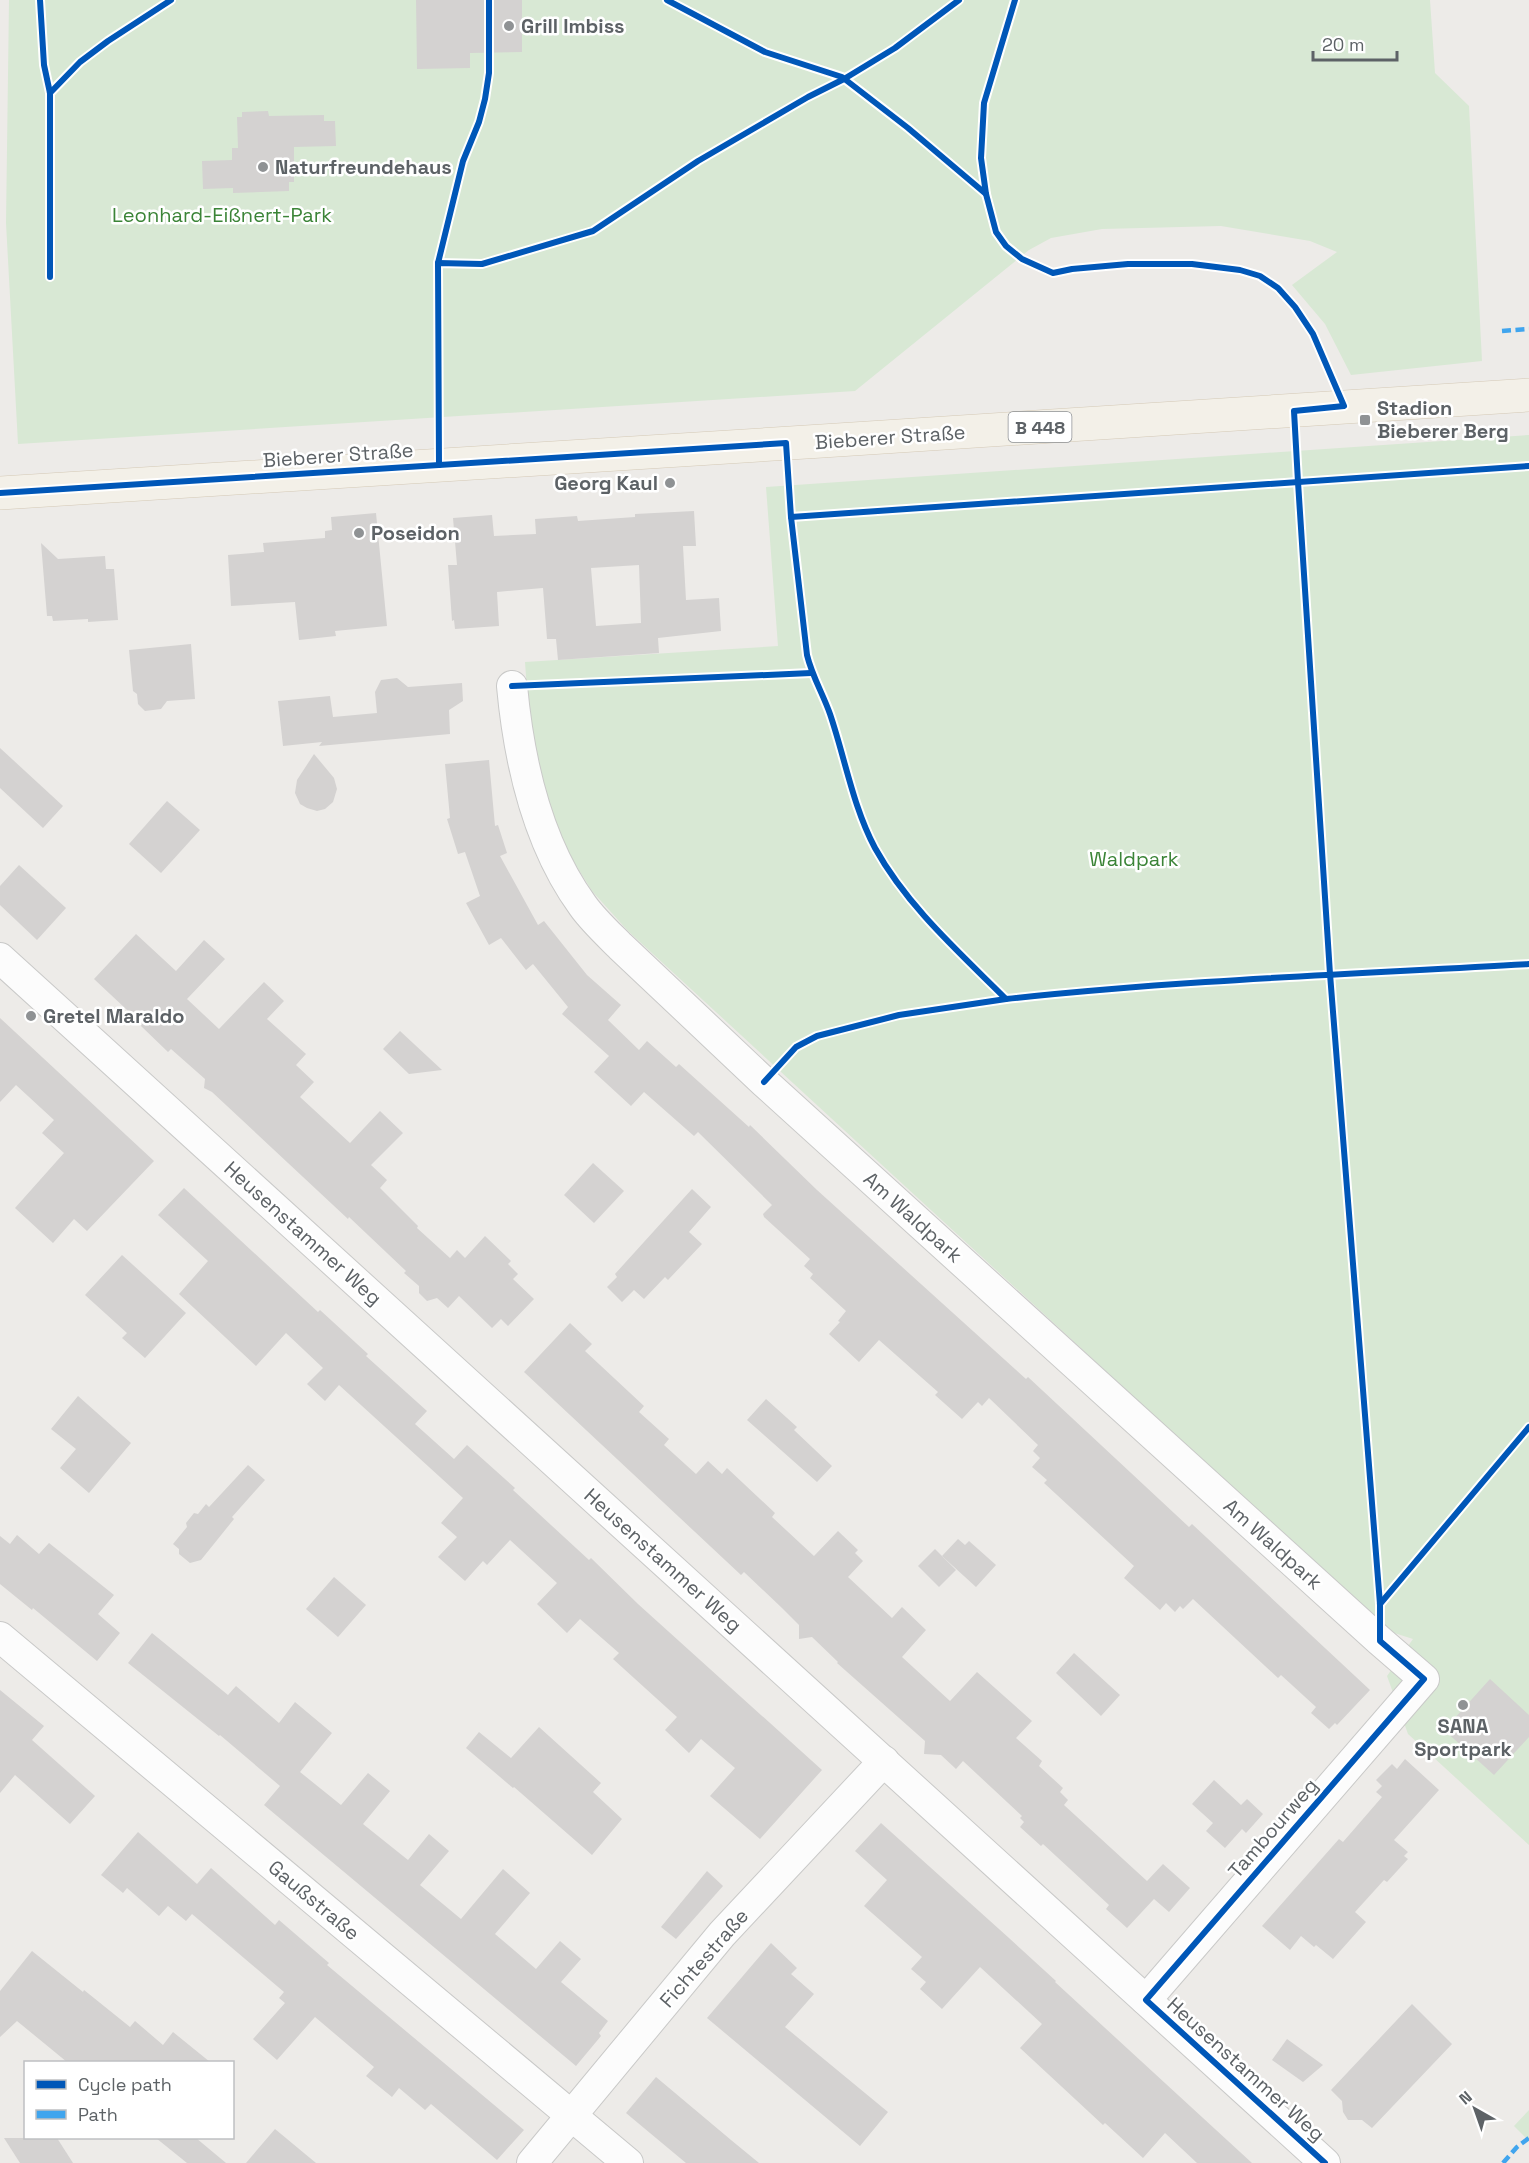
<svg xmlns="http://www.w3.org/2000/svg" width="1529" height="2163" font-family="'Space Grotesk',sans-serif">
<rect width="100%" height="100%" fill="#edebe8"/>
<g fill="#d8e8d4">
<path d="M9,0H1430L1435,73L1469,106L1482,361L1351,375L1325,324L1292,285L1337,252L1310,241L1221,226L1102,229L1051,238L1029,250L855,391L18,444L6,223Z"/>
<path d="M1529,435V1845L1408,1734L1387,1676L1413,1639L1388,1631L628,931L592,891L560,840L531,747L525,662L778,646L766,487Z"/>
<path d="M1529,2110V2141L1514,2126Z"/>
</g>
<g fill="#d4d2d1" fill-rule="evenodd">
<path d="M416,0H522V52L470,53V68L417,69Z"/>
<path d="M268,111L269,116L324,115V121H335L336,146L294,147V182H289V191L233,193V188L203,189L202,161L232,160V148H238L237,117H242V112Z"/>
<path d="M694,511L696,546H683L686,600L719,598L721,631L658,638L659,653L558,660L556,639H547L543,588L497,592L499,626L455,629L454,620L452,621L448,565H457L453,518L492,515L494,536L536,534L535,519L577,516L578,521L635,517V514ZM639,565L641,623L596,626L591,568Z"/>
<path d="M376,513L387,626L335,631L336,636L299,640L295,602L231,606L228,555L264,552L263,543L325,538V531L332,530L331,517Z"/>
<path d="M41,543L58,559L105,556L106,569H114L118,620L88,622V619L53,621L52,616H47Z"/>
<path d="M191,644L195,699L167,701L161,709L145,711L138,704L137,694L133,691L129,650Z"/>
<path d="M397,678L408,687L462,683L463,701L449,710L450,734L319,746L322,742L283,746L278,701L330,696L333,717L377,713L375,692L381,680Z"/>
<path d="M0,748L63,806L43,828L0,788Z"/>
<path d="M314,754L334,778L337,789L333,802L325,809L317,811L307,808L300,804L295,793L297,780Z"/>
<path d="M489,760L495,826L498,825L507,853L500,856L538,925L544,921L587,975L621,1005L608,1020L639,1050L647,1041L676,1067L679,1064L749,1127L750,1125L817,1190L1026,1379L1028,1377L1189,1527L1192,1524L1370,1690L1337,1725L1335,1723L1329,1729L1311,1713L1316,1707L1281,1675L1278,1678L1193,1599L1183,1609L1180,1606L1175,1612L1166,1603L1160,1610L1124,1578L1134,1566L1044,1483L1047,1480L1032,1467L1040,1458L1033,1451L1038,1445L989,1398L982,1406L978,1402L962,1419L935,1395L938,1392L879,1340L859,1362L829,1334L840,1322L838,1321L846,1311L810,1278L813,1274L804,1266L810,1259L764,1217L763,1214L772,1205L698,1132L694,1136L644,1092L631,1106L594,1072L609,1056L562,1014L568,1007L533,964L526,970L501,938L489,945L466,903L480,896L465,852L458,854L447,819L450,818L445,764Z"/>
<path d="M167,801L200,830L161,873L129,844Z"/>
<path d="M19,865L66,908L37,940L0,905V886Z"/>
<path d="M136,934L176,971L204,940L225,959L187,999L219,1029L264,982L284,1001L267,1019L306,1054L296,1065L314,1082L300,1097L350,1143L380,1111L403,1133L371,1165L387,1180L380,1188L418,1226L417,1228L450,1258L457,1250L465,1258L485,1236L511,1261L508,1264L518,1274L513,1279L534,1299L508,1326L501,1319L492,1328L459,1296L448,1308L437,1298L427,1301L419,1293V1286L404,1273L406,1271L349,1217L348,1219L212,1092L204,1088L205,1079L171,1049L168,1052L141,1026L142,1024L94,979Z"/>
<path d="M0,1018L154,1161L87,1231L74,1219L53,1243L15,1208L64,1153L42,1133L54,1120L16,1085L0,1102Z"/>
<path d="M400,1031L442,1070L409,1074L383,1049Z"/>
<path d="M593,1163L624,1191L594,1223L564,1195Z"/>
<path d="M184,1188L318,1312L320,1310L368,1354L366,1356L427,1411L415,1424L454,1459L467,1445L515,1488L513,1490L589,1560L591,1558L638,1604L822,1770L760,1839L710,1796L735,1768L701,1739L689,1753L665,1730L677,1717L613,1659L619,1653L580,1619L567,1633L537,1604L557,1583L510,1540L487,1565L483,1561L465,1581L438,1557L457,1537L441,1523L463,1498L339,1385L325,1401L307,1384L323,1368L286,1333L256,1366L179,1294L208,1261L158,1215Z"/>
<path d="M692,1189L711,1207L689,1232L702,1244L668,1280L665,1277L644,1299L634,1290L622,1302L607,1287L617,1277L615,1274Z"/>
<path d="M122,1255L186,1313L145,1358L122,1338L127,1333L85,1295Z"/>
<path d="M570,1323L592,1344L585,1351L644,1406L639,1412L669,1439L664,1445L696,1474L708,1461L722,1474L727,1468L775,1513L772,1517L814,1556L838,1531L858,1550L855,1553L863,1561L848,1577L892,1618L902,1607L926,1630L902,1657L950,1701L977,1672L1032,1721L1016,1738L1042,1761L1039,1766L1063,1788L1060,1792L1068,1800L1064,1805L1147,1881L1163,1864L1190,1888L1169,1912L1154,1899L1127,1928L1106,1909L1109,1905L1043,1844L1041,1846L1020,1827L1024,1822L1020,1818L1022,1816L963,1761L956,1769L941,1755L924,1754L925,1741L837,1663L838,1662L812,1637L799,1639V1625L782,1608L744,1572L741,1575L524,1372Z"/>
<path d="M78,1396L131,1443L89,1493L60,1468L76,1449L51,1429Z"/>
<path d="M766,1399L797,1427L794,1430L832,1466L817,1482L747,1420Z"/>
<path d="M248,1465L265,1480L232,1517L234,1519L201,1560L190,1563L179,1554V1549L173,1544L187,1527L186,1523L194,1513L198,1514L206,1504L209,1507Z"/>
<path d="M17,1535L39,1554L49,1543L114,1595L98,1614L120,1633L97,1661L33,1608L32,1610L0,1584V1536L10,1544Z"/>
<path d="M958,1539L965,1545L969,1541L996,1565L976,1587L942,1556Z"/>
<path d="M935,1549L956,1570L939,1587L918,1566Z"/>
<path d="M334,1577L366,1605L338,1637L306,1609Z"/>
<path d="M152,1633L228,1695L236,1686L279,1723L295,1702L332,1733L300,1772L341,1805L368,1773L390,1791L363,1824L408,1860L429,1834L449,1851L420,1885L461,1919L503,1869L530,1893L495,1934L536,1969L560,1941L581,1959L561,1982L608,2021L599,2033L601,2036L576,2066L264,1805L280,1786L220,1735L219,1736L128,1663Z"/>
<path d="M1074,1653L1120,1695L1101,1716L1056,1673Z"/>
<path d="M1490,1679L1529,1715V1737L1494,1775L1444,1730Z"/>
<path d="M0,1690L44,1726L32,1740L95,1796L70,1824L15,1775L0,1793Z"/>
<path d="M539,1727L601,1783L593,1792L622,1819L592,1855L514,1787L513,1788L466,1748L479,1732L511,1758Z"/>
<path d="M1405,1759L1439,1790L1394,1840L1408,1852L1404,1856L1408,1859L1387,1882L1384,1880L1355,1912L1366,1922L1333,1959L1316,1945L1314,1947L1301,1936L1290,1950L1262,1926L1339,1839L1343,1842L1382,1797L1376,1792L1382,1786L1376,1780L1392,1764L1397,1769Z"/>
<path d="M1214,1780L1241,1805L1247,1799L1263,1814L1246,1833L1242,1829L1225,1848L1206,1831L1213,1823L1192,1804Z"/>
<path d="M881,1823L1009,1938L1056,1981L1055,1982L1252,2163H1197L1165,2133L1143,2158L1105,2123L1103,2125L1020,2048L1042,2024L980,1967L942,2009L920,1989L926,1982L911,1969L922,1957L864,1906L887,1880L855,1851Z"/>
<path d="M138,1832L197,1884L211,1868L275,1925L279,1920L329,1963L327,1965L524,2130L497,2160L431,2104L425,2110L399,2088L392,2097L366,2076L374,2067L315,2017L277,2060L253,2039L285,2003L279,1998L284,1992L192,1914L186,1921L168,1906L159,1916L127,1888L123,1893L101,1875Z"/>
<path d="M707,1871L723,1886L676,1939L661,1927Z"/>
<path d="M771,1943L797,1968L791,1974L814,1994L785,2027L888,2112L860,2146L707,2018Z"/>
<path d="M32,1951L83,1992L84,1990L130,2027L135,2021L163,2045L173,2032L210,2062H67L17,2021L0,2037V1991Z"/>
<path d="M1412,2004L1452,2044L1372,2128L1362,2120H1348L1343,2112L1342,2101L1331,2090Z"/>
<path d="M1287,2039L1323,2065L1303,2082L1272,2060Z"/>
<path d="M656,2077L731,2140L759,2163H686L626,2113Z"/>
<path d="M275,2129L316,2163H246Z"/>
<path d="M4,2138H57L73,2163H20Z"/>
<path d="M156,2138H196L226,2163H187Z"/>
</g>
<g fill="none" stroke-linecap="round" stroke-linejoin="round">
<defs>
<g id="minor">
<path d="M512,686C519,762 537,843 583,906C593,920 607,933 620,946L764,1082L1380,1641L1424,1679L1146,2000"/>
<path d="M0,958L1325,2163"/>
<path d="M0,1637L628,2163"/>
<path d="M532,2163L722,1934L884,1761"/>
</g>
<path id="primary" d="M0,493L822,441L1529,395"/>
</defs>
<use href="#minor" stroke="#c9c9c8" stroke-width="32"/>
<use href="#primary" stroke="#d4c9b6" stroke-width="34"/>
<use href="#minor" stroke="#fcfcfc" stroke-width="30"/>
<use href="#primary" stroke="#f3f0e8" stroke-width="33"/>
<g stroke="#40a5ee" stroke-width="4.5" stroke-dasharray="9 4.5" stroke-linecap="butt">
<path d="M1502,331L1529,329"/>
<path d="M1503,2163L1517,2147L1529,2138"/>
</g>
<defs>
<g id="cycleway">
<path d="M40,0L44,65L50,93V277"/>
<path d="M667,0L765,52L842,77L908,128L986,194"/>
<path d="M1015,0L984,103L981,158L986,194L996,232L1006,246L1022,259L1053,273L1072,269L1128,264H1192L1240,270L1260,276L1278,288L1295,307L1313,334L1344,406L1294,411L1298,482L1330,974L1380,1604V1641L1424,1679L1146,2000L1325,2163"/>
<path d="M50,93L80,62L108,41L171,0"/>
<path d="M438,263L463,161L479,122L485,99L489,73V0"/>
<path d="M439,465L438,263L482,264L593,231L698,161L808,97L844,79L895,48L959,0"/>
<path d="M0,493L786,443L791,517L807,655C812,676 823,694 830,714C845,758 853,807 875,848C907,906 960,953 1006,999C1180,980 1355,974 1529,964"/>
<path d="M791,517L1529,466"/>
<path d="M512,686L811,673"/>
<path d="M764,1082L796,1047L817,1036L899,1015L1006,999"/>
<path d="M1380,1604L1529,1427"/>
</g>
</defs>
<use href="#cycleway" stroke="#fff" stroke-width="10"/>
<use href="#cycleway" stroke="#0057b8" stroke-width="6"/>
</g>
<g fill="#8f9294" stroke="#fff" stroke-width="2">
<circle cx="509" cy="26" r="6"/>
<circle cx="263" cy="167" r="6"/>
<rect x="1359" y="414" width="12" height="12" rx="3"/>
<circle cx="670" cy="483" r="6"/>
<circle cx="359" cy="533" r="6"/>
<circle cx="31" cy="1016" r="6"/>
<circle cx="1463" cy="1705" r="6"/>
</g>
<g text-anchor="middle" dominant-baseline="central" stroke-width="5" stroke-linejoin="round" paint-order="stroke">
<rect fill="#fff" stroke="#8e9194" stroke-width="1.5" x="1008.5" y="412" width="63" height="30" rx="4.5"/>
<g font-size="18" font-weight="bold" fill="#5d6266">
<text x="1040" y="427">B 448</text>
</g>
<g font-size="20" font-weight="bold" fill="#5d6266" stroke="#fff" text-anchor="start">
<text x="521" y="26">Grill Imbiss</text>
<text x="275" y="167">Naturfreundehaus</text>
<text x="1377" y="408">Stadion<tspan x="1377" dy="23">Bieberer Berg</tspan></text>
<text x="658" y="483" text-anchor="end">Georg Kaul</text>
<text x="371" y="533">Poseidon</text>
<text x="43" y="1016">Gretel Maraldo</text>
<text x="1463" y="1726" text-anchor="middle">SANA<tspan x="1463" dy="23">Sportpark</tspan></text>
</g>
<g font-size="20" fill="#3b8437" stroke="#fff">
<text x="222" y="215">Leonhard-Eißnert-Park</text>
<text x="1134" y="859">Waldpark</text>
</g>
<g font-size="20" fill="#5d6266" stroke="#fff">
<text transform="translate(890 437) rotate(-4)">Bieberer Straße</text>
<text transform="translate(338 455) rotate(-4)">Bieberer Straße</text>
<text transform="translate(913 1217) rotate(42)">Am Waldpark</text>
<text transform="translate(303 1233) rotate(42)">Heusenstammer Weg</text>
<text transform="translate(1273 1544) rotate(42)">Am Waldpark</text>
<text transform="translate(663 1560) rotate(42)">Heusenstammer Weg</text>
<text transform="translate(1273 1828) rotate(-49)">Tambourweg</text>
<text transform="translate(314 1900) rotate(40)">Gaußstraße</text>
<text transform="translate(704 1958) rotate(-49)">Fichtestraße</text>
<text transform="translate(1246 2069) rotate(42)">Heusenstammer Weg</text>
</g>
</g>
<rect x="24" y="2061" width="210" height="78" fill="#ffffff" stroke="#bec0c2" stroke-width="1.5"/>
<rect x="36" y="2080" width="30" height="9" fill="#0057b8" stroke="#bec0c2" stroke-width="1.5"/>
<text x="78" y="2091" font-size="18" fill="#5d6266">Cycle path</text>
<rect x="36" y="2110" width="30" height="9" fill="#40a5ee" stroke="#bec0c2" stroke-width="1.5"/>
<text x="78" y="2121" font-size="18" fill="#5d6266">Path</text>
<g transform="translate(1475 2109) rotate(320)" stroke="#ffffff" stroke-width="4.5" paint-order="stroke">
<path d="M0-4.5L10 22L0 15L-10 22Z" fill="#5d6266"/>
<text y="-9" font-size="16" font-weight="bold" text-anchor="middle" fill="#5d6266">N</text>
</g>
<path d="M1313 51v9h84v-9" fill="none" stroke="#5d6266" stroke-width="3"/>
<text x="1322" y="51" font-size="18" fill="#5d6266" stroke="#ffffff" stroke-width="4.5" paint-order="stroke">20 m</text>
</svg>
